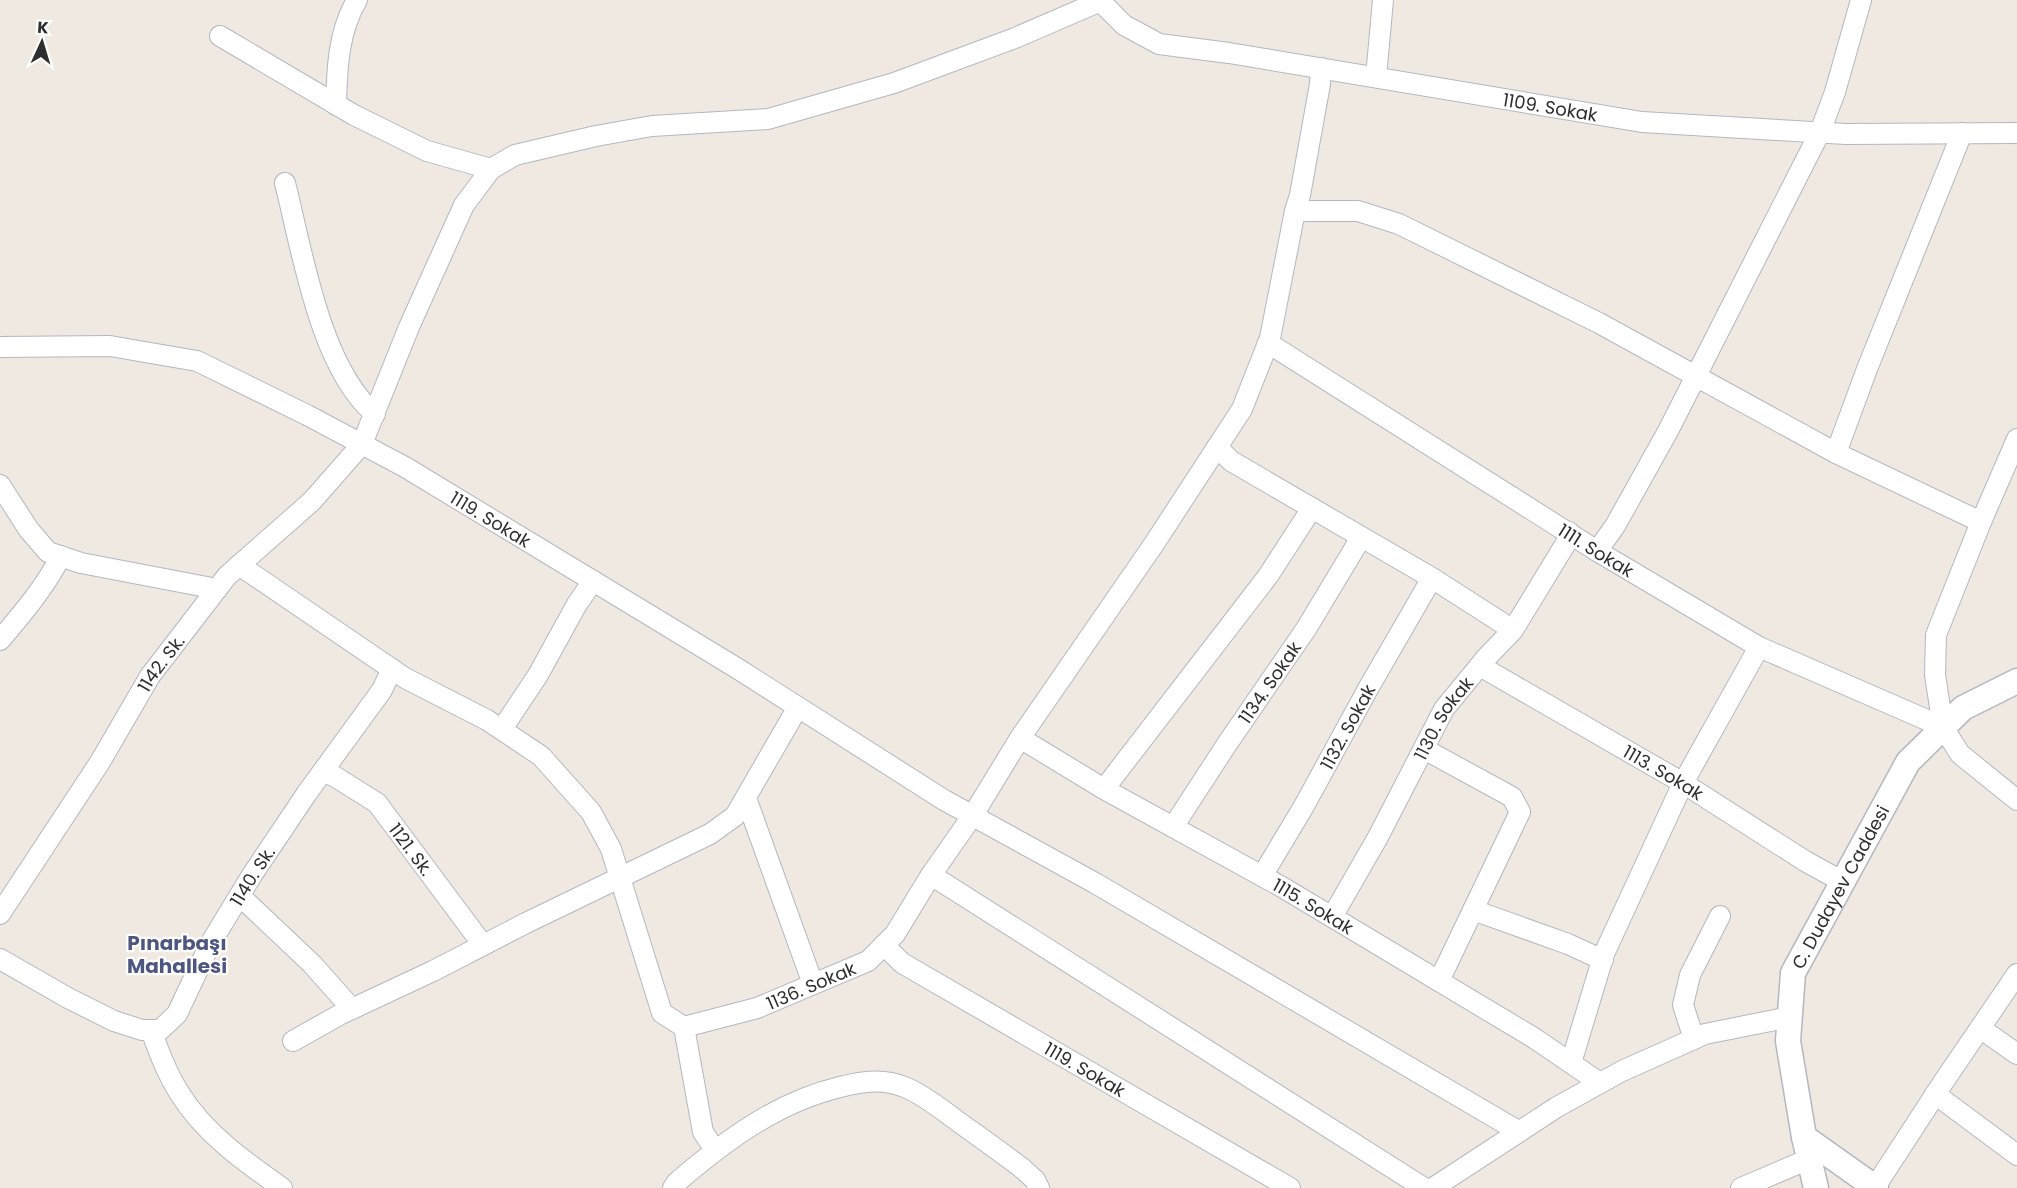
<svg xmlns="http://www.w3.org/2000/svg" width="2017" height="1188" font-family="Poppins,sans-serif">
<rect width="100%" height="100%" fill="#efe9e1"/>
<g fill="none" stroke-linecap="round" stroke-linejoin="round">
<defs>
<g id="minor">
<path id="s1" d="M1100,1L1124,25L1159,44L1229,53L1642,122L1846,134L2017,133"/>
<path d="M220,36L354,115L427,151L491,169"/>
<path d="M1376,77L1383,0"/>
<path d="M336,105C337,69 338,32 357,0"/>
<path d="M285,183C302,250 320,368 375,414"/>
<path d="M1295,211H1358L1399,224L1599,323L1836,453L1981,522"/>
<path id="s2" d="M1268,343L1597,551L1759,647L1943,727"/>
<path id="s3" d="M0,347L110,346L197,361L307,415L405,467L735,667L944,800L1095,883L1518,1131"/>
<path d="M2017,439L1981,522L1936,635L1935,675L1943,727L1960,754L2017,800"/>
<path d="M1217,447L1231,461L1432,578L1513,630"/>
<path d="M1836,453L1867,369L1962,133"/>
<path d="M0,485L29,530L48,552L81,563L217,589"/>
<path d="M1597,551L1615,526L1668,431L1820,132L1835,92L1861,0"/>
<path d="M239,565L405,678L487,720L541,756L591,812L611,849L662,1013L684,1027L703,1132L715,1150"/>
<path d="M0,640C23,613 45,587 61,556"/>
<path id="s4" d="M1480,666L1683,783L1805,861L1843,882"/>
<path d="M502,729L538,675L577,604L593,581"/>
<path id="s5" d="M1020,738L1104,789L1282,887L1534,1038L1600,1083"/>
<path d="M1424,749L1512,797L1520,812L1439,981"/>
<path id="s6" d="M323,772L334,776L377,803L483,945"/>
<path d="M1104,789L1268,576L1312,508"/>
<path d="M746,798L813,984"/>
<path id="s7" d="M1173,827L1227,744L1306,629L1356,546L1359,536"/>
<path d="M931,875L1424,1188"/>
<path id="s8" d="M1262,876L1304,806L1369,687L1432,578"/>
<path d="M240,896L312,964L352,1009"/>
<path d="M1473,910L1568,944L1603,960"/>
<path id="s9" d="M0,914L100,762L150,676L217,589L227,576L312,501L362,444L409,327L464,205L491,169L515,155L596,136L652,126L768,119L894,83L1015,38L1103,0"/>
<path id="s10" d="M1332,917L1378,837L1444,709L1486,658L1513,630L1566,543L1569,532"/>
<path id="s11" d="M884,945L902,963L1290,1188"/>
<path id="s12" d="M0,959L68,998L114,1021L142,1030H160L177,1014L210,944L252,875L307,793L382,690L392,669"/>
<path id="s13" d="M684,1027L757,1008L868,961L895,934L931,875L973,815L1020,738L1154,544L1242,409L1270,338L1295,211L1300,195L1320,84L1321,68"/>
<path d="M1980,1028L2017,1054"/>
<path d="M151,1030C159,1052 167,1074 180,1094C204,1133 245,1162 282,1188"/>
<path d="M1694,1039L1683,1005L1690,975L1720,916"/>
<path d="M293,1041L341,1014L433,971L526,923L710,834L735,816L798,707"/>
<path d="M1571,1063L1604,954L1683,783L1759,647"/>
<path d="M1935,1094L2017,1155"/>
<path d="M1875,1187L1944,1081L2017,974"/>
<path d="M673,1188L677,1182C725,1141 777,1102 840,1087C864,1081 884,1078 907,1088C925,1096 941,1109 956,1120C978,1136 1001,1152 1023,1169L1035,1180L1039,1188"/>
<path d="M1433,1188L1557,1107L1622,1071L1705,1034L1790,1017"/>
<path d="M1741,1188L1809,1159"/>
</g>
<g id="tertiary">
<path d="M1804,1137L1876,1188"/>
<path id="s14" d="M1816,1188L1804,1137L1788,1041L1793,973L1908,762L1963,708L2017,681"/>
</g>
</defs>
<use href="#minor" stroke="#b4b7c1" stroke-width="22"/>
<use href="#tertiary" stroke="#b4b7c1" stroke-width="27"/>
<use href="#minor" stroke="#fff" stroke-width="20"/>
<use href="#tertiary" stroke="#fff" stroke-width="24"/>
</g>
<g text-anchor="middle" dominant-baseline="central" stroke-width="4.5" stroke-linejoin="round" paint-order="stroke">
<g font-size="18" fill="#2e2e2e" stroke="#fff">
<text stroke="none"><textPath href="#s1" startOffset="470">1109. Sokak</textPath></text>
<text stroke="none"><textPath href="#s3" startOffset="532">1119. Sokak</textPath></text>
<text stroke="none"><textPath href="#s2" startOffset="388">1111. Sokak</textPath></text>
<text stroke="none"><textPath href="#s9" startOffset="298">1142. Sk.</textPath></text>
<text stroke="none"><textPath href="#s7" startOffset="174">1134. Sokak</textPath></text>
<text stroke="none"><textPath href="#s10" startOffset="228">1130. Sokak</textPath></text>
<text stroke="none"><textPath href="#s8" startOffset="172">1132. Sokak</textPath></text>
<text stroke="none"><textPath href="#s4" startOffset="212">1113. Sokak</textPath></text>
<text stroke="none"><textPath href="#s6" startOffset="120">1121. Sk.</textPath></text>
<text stroke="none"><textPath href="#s12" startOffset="358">1140. Sk.</textPath></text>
<text stroke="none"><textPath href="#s14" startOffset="316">C. Dudayev Caddesi</textPath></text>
<text stroke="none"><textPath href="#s5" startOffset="338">1115. Sokak</textPath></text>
<text stroke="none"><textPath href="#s13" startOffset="134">1136. Sokak</textPath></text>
<text stroke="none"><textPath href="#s11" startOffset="237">1119. Sokak</textPath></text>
</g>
<g font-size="20" font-weight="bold" fill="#4d5680" stroke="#fff">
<text x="177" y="943">Pınarbaşı<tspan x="177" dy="23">Mahallesi</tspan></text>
</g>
</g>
<g transform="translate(42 42) rotate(4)" stroke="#ffffff" stroke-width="4.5" paint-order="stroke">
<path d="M0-4.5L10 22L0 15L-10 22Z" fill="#2e2e2e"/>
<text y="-9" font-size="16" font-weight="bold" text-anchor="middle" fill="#2e2e2e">K</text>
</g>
</svg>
